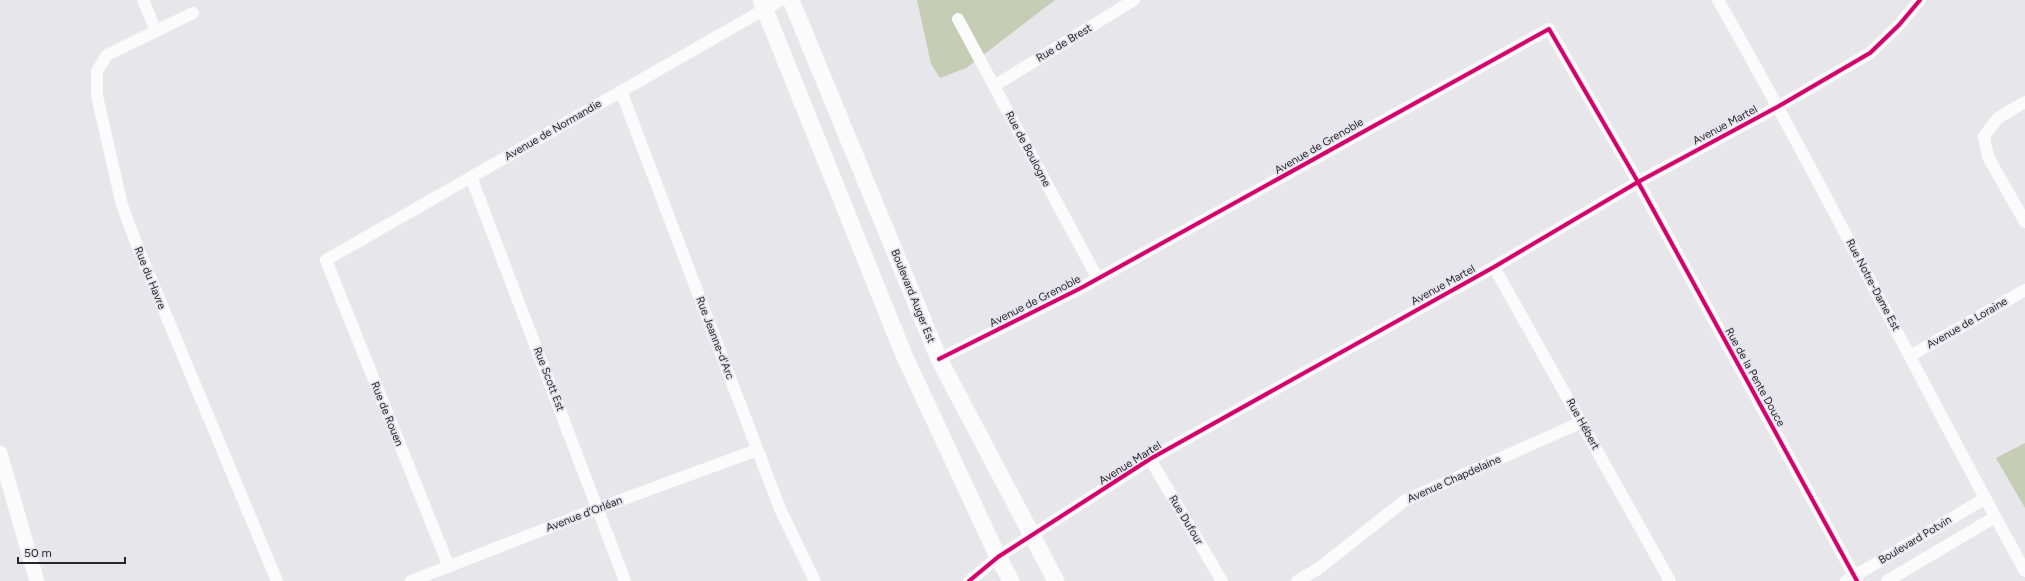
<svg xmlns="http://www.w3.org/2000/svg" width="2025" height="581" font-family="Figtree,sans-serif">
<rect width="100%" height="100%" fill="#e6e6eb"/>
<g fill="#c5cdb4">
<path d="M917,0H1055L966,68L940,78L931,64Z"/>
<path d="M2025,443V508L1996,458Z"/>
</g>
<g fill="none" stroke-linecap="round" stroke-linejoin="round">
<g stroke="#fbfbfc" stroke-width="12">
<path d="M143,0L156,31"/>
<path d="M1718,0C1825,187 1920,382 2025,571"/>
<path d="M193,13L107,55L97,71V96L122,205L138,248L277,581"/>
<path d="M958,19L1098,279"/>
<path d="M994,86L1134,0"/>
<path d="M621,91L780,509L815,581"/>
<path d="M2025,102L1998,118L1984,136L1988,157L2025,222"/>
<path d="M471,177L625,581"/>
<path d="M1494,267L1670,581"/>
<path d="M1910,356L2025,290"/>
<path d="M939,359L1081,288L1549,29L1638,182L1857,581"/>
<path d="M1150,459L1222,581"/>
<path d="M449,567L326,260L781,0"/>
<path d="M411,581L599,508L757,450"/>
<path d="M969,581L998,557L1150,459L1494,267L1638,182L1779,106L1870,53L1899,25L1920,0"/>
<path d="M1297,581L1318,569L1404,501L1582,422"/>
<path d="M1846,581L1984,499"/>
<path d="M1887,581L1995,517"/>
</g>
<path stroke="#fbfbfc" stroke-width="15" d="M0,453L37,581"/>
<g stroke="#fbfbfc" stroke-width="17">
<path d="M761,0L904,355L998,557L1011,581"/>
<path d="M791,0L939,359L1056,581"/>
</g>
<defs>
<g id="cycleway">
<path d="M939,359L1081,288L1549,29L1638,182L1857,581"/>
<path d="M969,581L998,557L1150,459L1494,267L1638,182L1779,106L1870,53L1899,25L1920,0"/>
</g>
</defs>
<use href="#cycleway" stroke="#e5e4ed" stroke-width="6"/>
<use href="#cycleway" stroke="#d6006c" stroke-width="4"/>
</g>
<g text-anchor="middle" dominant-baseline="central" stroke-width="3.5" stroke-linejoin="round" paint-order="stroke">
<g font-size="11" fill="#26262a" stroke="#e5e4ed">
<text transform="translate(1064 43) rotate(-31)">Rue de Brest</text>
<text transform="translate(1725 125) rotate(-28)">Avenue Martel</text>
<text transform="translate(553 130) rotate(-30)">Avenue de Normandie</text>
<text transform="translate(1319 146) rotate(-30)">Avenue de Grenoble</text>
<text transform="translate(1028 149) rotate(62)">Rue de Boulogne</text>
<text transform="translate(150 278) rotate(68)">Rue du Havre</text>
<text transform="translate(1443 285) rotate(-29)">Avenue Martel</text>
<text transform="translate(1873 285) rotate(62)">Rue Notre-Dame Est</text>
<text transform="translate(913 296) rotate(68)">Boulevard Auger Est</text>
<text transform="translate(1035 301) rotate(-27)">Avenue de Grenoble</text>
<text transform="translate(1967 323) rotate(-30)">Avenue de Loraine</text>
<text transform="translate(715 338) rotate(69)">Rue Jeanne-d'Arc</text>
<text transform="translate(1755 377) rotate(61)">Rue de la Pente Douce</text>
<text transform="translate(549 379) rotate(69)">Rue Scott Est</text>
<text transform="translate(387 414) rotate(68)">Rue de Rouen</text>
<text transform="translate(1583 424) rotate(61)">Rue Hébert</text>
<text transform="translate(1130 463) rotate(-32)">Avenue Martel</text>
<text transform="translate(1454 479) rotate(-24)">Avenue Chapdelaine</text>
<text transform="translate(584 514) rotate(-21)">Avenue d'Orléan</text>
<text transform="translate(1186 520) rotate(59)">Rue Dufour</text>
<text transform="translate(1915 540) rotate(-31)">Boulevard Potvin</text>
</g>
</g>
<path d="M18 557v6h107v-6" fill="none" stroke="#26262a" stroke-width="2"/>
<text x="24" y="557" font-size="12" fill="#26262a" stroke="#e5e4ed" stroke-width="3" paint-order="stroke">50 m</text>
</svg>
